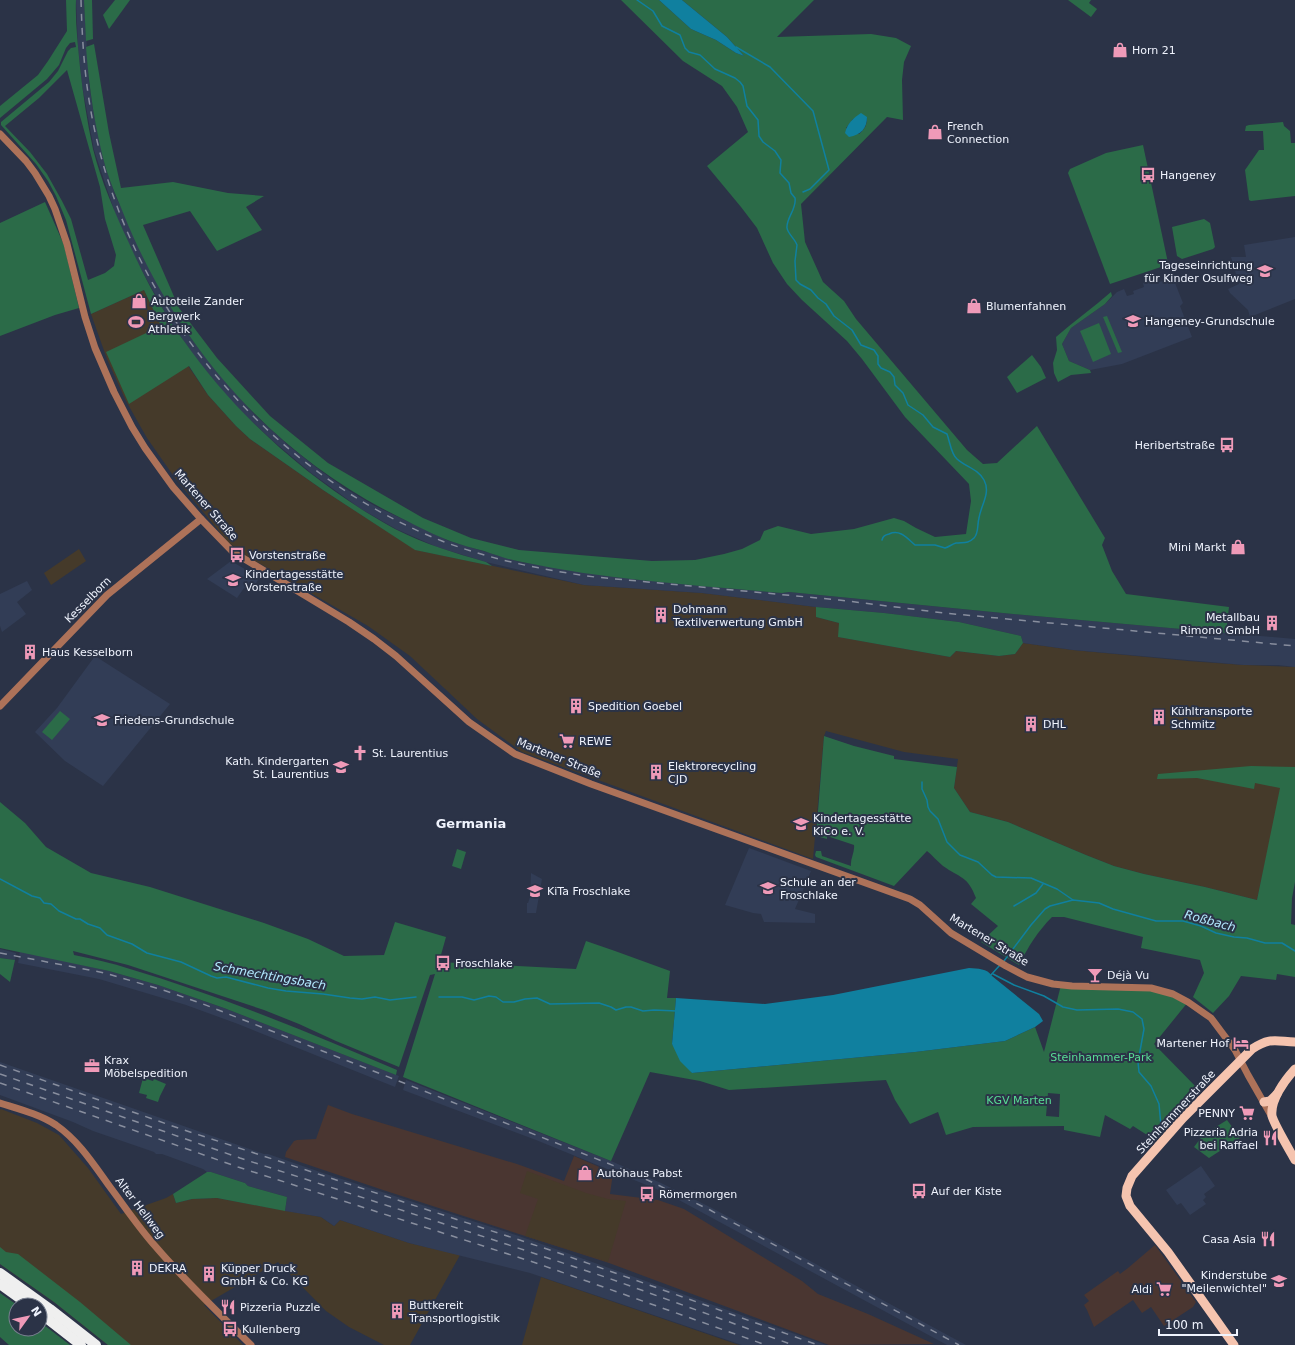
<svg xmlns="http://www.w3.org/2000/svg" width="1295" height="1345" font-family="'DejaVu Sans',sans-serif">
<rect width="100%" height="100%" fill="#2b3347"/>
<g fill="#4a3631">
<path d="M328,1105L352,1114L517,1164L564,1181L574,1156L613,1173L610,1194L658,1200L684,1209L802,1281L818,1294L868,1314L934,1344L829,1345L609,1263L383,1190L285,1157L286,1152L294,1141L297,1140L316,1139Z"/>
<path d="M1155,1245L1196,1302L1193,1307L1164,1326L1151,1307L1142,1313L1133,1300L1094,1327L1087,1310L1084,1305L1089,1301L1084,1295L1118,1271L1120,1274L1128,1268Z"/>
</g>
<g fill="#453a2a">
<path d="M144,290L161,326L208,395L236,426L250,439L323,490L416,550L584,585L702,593L816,607V617L839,623V637L950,657L956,651L999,656L1015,654L1023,643L1073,650L1188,661L1244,665L1295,667V850L1269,845L1257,900L1205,887L1144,874L1114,866L1086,855L1008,822L970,812L954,788L958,759L904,752L826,731L824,736L813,859L522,752L477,719L410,656L368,626L245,555L228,542L175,478L147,438L126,401L107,359L91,314Z"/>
<path d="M79,549L86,561L51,585L44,573Z"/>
<path d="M1,1109L37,1123L59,1135L88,1168L121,1214L166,1198L173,1194L176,1203L192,1199L217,1198L321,1217L334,1226L340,1220L409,1243L460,1255L410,1345H384L349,1327L326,1311L278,1262L204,1305L243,1345H108L54,1302L0,1264V1110Z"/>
<path d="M527,1171L586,1193L608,1199L626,1201L608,1262L525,1236L538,1199L520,1193Z"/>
<path d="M541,1277L739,1345H522Z"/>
</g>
<g fill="#323d56">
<path d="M76,0H84L89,83L93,109L106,169L116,197L177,319L212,366L254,414L289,446L317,468L346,489L375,506L449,541L520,562L633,579L782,593L789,592L1013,614L1295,639V667L1278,665H1244L1073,650L1023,643L1021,636L959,622L884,613L816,607L702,593L584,585L486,562L437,547L396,529L361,509L311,473L273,441L236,407L197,360L168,318L136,260L116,216L94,150L82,85L78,47Z"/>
<path d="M1295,237V299L1250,317L1248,310L1230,293L1228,289L1239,284L1231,257H1246L1244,245Z"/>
<path d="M1171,273L1183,303L1180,306L1192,337L1122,364L1090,370L1069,361L1062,344L1071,328L1105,304L1117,292L1124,289L1127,296L1134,294L1133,291L1144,287L1143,283L1154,279L1156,283L1169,279L1167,274Z"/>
<path d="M231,561L257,576L258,580L251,592L244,588L237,598L207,579Z"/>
<path d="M27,581L32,590L17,602L26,614L2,632L0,626V594Z"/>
<path d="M95,656L170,704L103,786L65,761L35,732L57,708Z"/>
<path d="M749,848L811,871L795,909L815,914V923L764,922L761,914L753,913L725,905Z"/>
<path d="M531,873L542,879L536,913H527V903H528L530,897Z"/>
<path d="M0,949L16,953L15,960L0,958Z"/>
<path d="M20,951L109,971L158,985L224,1008L399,1076L395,1087L238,1024L186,1005L99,979L18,963Z"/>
<path d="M0,1062L264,1154H268L323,1173L519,1236L826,1345H742L530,1273L409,1243L340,1220L334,1226L321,1217L285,1211L287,1197L248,1186L245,1183L211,1172H207L203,1169L162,1154H156L154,1152L93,1131L73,1122L0,1095Z"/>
<path d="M406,1080L611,1161L661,1183L712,1208L966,1345H947L666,1193L536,1140L403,1090Z"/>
<path d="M1201,1166L1215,1186L1204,1194L1206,1197L1203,1200L1206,1204L1190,1215L1181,1203L1177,1205L1166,1190Z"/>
</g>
<g fill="#2b6b48" fill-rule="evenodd">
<path d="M66,0H76C75,22 78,45 80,67C83,94 87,122 93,149C101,181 115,213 129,243C140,268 153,293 167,316C172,325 178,333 184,341C237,417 314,485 395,529C424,544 455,553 486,562L492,566L415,550L323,490L250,439L236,426L208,395L189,366L129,404L106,352L161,326L144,290L91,314L66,220L56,196L48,181L36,164L1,125V122L49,82L58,71L68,51L71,48L76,47L75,42L70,43L66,48L59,65L47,79L0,118V106L38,75L48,61L67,31ZM67,70L100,187L105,219L116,255L114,266L105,273L88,280L71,219L62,201L47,174L30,152L5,126L39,98Z"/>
<path d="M84,0H92L93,39L86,41Z"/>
<path d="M115,0H130L109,29L103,15Z"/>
<path d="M621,0H659L691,29L716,40L736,53L744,56L727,37L682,0H814L777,37L871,34L896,38L911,46L904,62L902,80L903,120L887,117L801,204L805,242L823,282L844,301L856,319L967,450L983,464L997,463L1037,426L1105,538L1102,545L1112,571L1126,594L1229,607L1226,633L1013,614L789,592L782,593C695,585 607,580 522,562C509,560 496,555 484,551C473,548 461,545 450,541C434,535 417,526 401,518C273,456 177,346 124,215C118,200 111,185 106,169C95,129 89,88 86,47L94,44L109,133L121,188L173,182L228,193L264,196L246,207L262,230L217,251L190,211L143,225L179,308L217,358L270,416L328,463L423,518L471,538L519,550L652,561L695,560L724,554L742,549L760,540L764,531L778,526L811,534L854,529L894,518L904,521L916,528L935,537L966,534L971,501L969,484L905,417L862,359L847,341L802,300L787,284L773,263L757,228L741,207L707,166L748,132L737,107L722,86L683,61ZM867,117C867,125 865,129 859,134L846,128L853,119Z"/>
<path d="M1068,0H1091L1089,3L1097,9L1091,17Z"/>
<path d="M1283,122L1284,126L1290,131L1291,143H1295V196L1251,201L1249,200L1245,170L1259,150H1264L1263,131H1245L1246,126L1249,125Z"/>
<path d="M1143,145L1168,263L1167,265L1110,284L1068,173L1070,169L1106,153Z"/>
<path d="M45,202L64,245L79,308L55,315L0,336V223Z"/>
<path d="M1204,219L1210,223L1215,247L1213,249L1182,259L1177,256L1172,227Z"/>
<path d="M1111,292L1112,296L1105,304L1071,328L1062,344L1069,361L1090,370L1091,373L1071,375L1058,382L1054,373L1053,363L1057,350L1056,337C1074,321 1093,308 1111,292Z"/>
<path d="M1107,316L1122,352L1118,353L1103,317Z"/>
<path d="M1099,323L1111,354L1093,362L1080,331Z"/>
<path d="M1032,355L1041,367L1046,378L1017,393L1007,377Z"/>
<path d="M816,607L884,613L959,622L1021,636L1023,643L1015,654L999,656L956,651L950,657L838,637L839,623L816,617Z"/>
<path d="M60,711L70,719L52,740L42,732Z"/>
<path d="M824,736L854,746L894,756V759L957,767L954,788L970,812L1008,822L1086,855L1114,866L1144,874L1205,887L1257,900L1280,788L1255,783L1254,789L1197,778L1157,779L1158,774L1251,766L1295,767V882L1292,898L1291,924L1295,925V977L1277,974L1276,980L1241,976L1229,996L1213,1013L1193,997L1204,973L1200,960L1141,948L1143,937L1064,917H1052C1038,931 1028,947 1019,965L981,942L998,926L971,904L976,898C968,876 960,878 943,866C937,861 932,855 927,851L894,886L816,857L815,855L816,851H821L822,856L851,866C850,859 855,852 854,845L827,836V839L816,836Z"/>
<path d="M0,802L25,823L46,847L91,873L150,887L264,923L308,939L344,956L384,955L395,922L446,937L439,962L576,969L586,941L615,951L670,971L667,998H676L672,1044L692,1073L915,1052L1005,1041L1035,1027L1044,1052L1061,985L1148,988L1188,1002L1154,1044L1201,1092L1155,1140L1133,1126L1130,1129L1105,1115L1100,1137L1064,1130V1126L973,1127L946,1135L938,1112L910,1124L895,1100L886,1080L729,1090L700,1081L650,1072L611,1161L403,1077L435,974L430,975L399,1067L336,1041L299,1024L264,1010L128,965L73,951L74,955C93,959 112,963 130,969C221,996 310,1033 397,1070L396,1075L224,1008L158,985L109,971L0,948ZM1048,1093L1060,1094L1059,1117L1046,1116Z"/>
<path d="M457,849L466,852L461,869L452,866Z"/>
<path d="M0,958L15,960L10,982L0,974Z"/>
<path d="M143,1078L153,1081L154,1079L166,1084L160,1096L158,1102L146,1098L147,1095L139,1093Z"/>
<path d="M1227,1120L1236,1132L1239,1131L1243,1136L1209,1158L1194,1147L1203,1135Z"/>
<path d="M207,1172H211L245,1183L248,1186L287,1197L285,1211L217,1198L192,1199L176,1203L173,1194Z"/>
<path d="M0,1247L6,1252L18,1254L80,1302L131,1345H108L54,1302L0,1264Z"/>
<path d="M0,1293L17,1305H16V1329H40V1322L70,1345H9L0,1337Z"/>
</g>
<g fill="#10809f">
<path d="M659,0H682L727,37L744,56L736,53L716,40L691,29Z"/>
<path d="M861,113L867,117C867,128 861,135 849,137L845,133C847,124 853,118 861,113Z"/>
<path d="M969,968C978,969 987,968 992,976L1039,1014L1043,1021L1035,1027L1005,1041L915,1052L692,1073L680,1061L672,1044L676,998L765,1004L833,995Z"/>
</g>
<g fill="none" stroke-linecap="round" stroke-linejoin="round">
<g stroke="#10809f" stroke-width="1.5">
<path d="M637,0L653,11L662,26L680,35L685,48L689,52L700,55L715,69L735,78L740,82L743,86L747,106L758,120L759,136L763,142L775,151L781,160L780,173L789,183L791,193L795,198C797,209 786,218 787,228C788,234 795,239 797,245L795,261L796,280L800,284L811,290L818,298L826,304L834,316L852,330L861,345L874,350L878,356V364L881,368L890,372L894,377L895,385L903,393L908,405L923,415L933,427L947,434C950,442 951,454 957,459C966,467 978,469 984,480C991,493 981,505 979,518C977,525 979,533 974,538C968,544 963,542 956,543C952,544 949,547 945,548L935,545H915C907,538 900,529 889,534C885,535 883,536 882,540"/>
<path d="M736,47L770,67L813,111L829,170L810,189L803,192"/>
<path d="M922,782V789L927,800L928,807L930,811L938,819L947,842L960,855L978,862L992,875L996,877L1031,878L1057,889L1073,900"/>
<path d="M0,879L32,896L40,898L44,903L51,904L59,911L76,919H80L88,924L100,928L107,935L132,944L147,953L181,962L211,976L217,978L226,977L268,988L286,991L323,994L350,998L362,999L375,997L390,1000L416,997"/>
<path d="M1014,906L1036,893L1043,884"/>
<path d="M1004,961L1031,925L1045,909L1050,906L1073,900L1099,903L1113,909L1156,921H1183L1201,926L1216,933L1234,937L1247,938L1265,943H1282L1295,951"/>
<path d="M993,974L1014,985L1044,996L1063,1007L1077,1010L1118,1009L1133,1012L1142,1019L1144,1029L1138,1062L1139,1072L1151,1086L1159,1104L1161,1126"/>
<path d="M990,976L1000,965"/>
<path d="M439,997H462L474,1000L489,996L496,997L503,1002H514L525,999L537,998L550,1004L599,1003L611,1007L616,1010L626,1007H631L643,1011L654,1010L677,1011"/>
</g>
<g stroke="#ad7259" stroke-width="7">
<path d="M0,134L26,161L35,173L49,196L55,209L67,244L85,317L95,348L114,392L132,427L145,448L173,487L201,519L233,552L349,622L374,639L396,656L469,722L515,754L591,784L910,899L920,905L951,933L1006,966L1027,977L1053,984L1072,986L1151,988L1173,994L1188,1002L1211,1018L1235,1050L1248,1075L1272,1117"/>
<path d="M0,706L107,595L201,519"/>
<path d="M0,1103C19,1109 39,1114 56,1125C79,1141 94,1165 110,1187C125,1207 139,1228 156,1247C185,1281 219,1313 251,1345"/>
</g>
<g stroke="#f5c4af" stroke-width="9">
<path d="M1295,1069C1285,1080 1270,1100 1272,1116C1274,1124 1290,1151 1295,1160"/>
<path d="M1264,1102L1270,1101L1277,1094"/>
<path d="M1234,1345L1168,1252L1130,1206L1126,1196L1127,1188L1132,1176L1183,1118L1252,1049C1270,1037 1275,1041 1295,1042"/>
</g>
<g stroke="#efefef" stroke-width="10">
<path d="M0,1273L50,1309L96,1345"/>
<path d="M0,1284L29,1305"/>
<path d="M40,1313L81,1345"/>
</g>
<g stroke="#888e9e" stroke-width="1.5" stroke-dasharray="7 7" stroke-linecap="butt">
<path d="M81,0C82,35 84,71 90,106C122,298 262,470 442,541C492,560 543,570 595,577L839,600L944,613L1295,646"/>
<path d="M0,953L105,973L166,991L203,1004L635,1174L710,1210L959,1345"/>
<path d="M0,1065L181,1129L556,1252L818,1345"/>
<path d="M0,1074L240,1158L491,1239L608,1278L793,1345"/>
<path d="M0,1083L238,1167L536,1263L766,1345"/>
</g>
</g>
<defs>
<symbol id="shop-bare" viewBox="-9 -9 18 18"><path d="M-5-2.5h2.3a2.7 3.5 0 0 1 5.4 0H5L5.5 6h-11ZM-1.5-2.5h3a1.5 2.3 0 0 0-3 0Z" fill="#ef9ab8" stroke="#2b3347" stroke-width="2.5" paint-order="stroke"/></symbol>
<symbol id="bus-bare" viewBox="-9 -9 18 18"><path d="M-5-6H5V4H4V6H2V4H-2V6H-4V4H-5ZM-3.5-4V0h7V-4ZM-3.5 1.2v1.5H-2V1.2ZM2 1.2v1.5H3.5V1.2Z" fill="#ef9ab8" stroke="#2b3347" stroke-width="2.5" paint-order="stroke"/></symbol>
<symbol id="school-bare" viewBox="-9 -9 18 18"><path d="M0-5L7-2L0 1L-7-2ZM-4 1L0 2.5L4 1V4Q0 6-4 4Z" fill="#ef9ab8" stroke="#2b3347" stroke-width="2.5" paint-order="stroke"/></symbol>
<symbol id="stadium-bare" viewBox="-9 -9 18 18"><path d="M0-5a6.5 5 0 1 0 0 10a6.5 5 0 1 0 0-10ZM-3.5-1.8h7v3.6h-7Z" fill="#ef9ab8" stroke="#2b3347" stroke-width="2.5" paint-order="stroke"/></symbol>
<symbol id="building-bare" viewBox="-9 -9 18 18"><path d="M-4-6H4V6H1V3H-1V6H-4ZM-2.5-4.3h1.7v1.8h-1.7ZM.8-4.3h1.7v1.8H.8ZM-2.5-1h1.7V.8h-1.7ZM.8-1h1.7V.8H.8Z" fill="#ef9ab8" stroke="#2b3347" stroke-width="2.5" paint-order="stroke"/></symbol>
<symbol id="supermarket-bare" viewBox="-9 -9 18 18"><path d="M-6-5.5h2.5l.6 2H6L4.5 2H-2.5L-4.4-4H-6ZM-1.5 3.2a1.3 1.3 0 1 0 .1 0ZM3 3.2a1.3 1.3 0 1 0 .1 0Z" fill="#ef9ab8" stroke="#2b3347" stroke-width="2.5" paint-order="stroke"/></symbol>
<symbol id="church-bare" viewBox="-9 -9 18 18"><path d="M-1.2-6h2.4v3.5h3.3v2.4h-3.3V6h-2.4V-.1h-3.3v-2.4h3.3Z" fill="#ef9ab8" stroke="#2b3347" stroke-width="2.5" paint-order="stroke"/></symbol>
<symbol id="bar-bare" viewBox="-9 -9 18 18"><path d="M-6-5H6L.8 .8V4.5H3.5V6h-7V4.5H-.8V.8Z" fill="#ef9ab8" stroke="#2b3347" stroke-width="2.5" paint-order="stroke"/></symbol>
<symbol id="hotel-bare" viewBox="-9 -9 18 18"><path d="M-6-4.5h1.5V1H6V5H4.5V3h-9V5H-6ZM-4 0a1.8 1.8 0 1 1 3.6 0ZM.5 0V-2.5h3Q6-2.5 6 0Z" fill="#ef9ab8" stroke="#2b3347" stroke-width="2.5" paint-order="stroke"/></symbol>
<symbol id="office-bare" viewBox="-9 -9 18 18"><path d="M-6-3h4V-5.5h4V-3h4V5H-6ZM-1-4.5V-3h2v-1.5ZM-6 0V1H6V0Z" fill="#ef9ab8" stroke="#2b3347" stroke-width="2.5" paint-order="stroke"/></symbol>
<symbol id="restaurant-bare" viewBox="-9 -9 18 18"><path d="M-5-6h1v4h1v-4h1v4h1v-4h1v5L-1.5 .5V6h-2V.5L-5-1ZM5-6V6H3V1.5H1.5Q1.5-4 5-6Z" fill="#ef9ab8" stroke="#2b3347" stroke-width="2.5" paint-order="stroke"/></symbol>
</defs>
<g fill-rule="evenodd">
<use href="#shop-bare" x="1109" y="39" width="22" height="22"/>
<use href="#shop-bare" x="924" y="121" width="22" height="22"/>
<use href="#bus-bare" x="1137" y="164" width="22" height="22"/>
<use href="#school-bare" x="1254" y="260" width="22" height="22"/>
<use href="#shop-bare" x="128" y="290" width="22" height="22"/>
<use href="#shop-bare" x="963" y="295" width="22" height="22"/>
<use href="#school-bare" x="1122" y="310" width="22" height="22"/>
<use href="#stadium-bare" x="125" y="311" width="22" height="22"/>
<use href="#bus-bare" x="1216" y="434" width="22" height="22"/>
<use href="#shop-bare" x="1227" y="536" width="22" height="22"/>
<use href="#bus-bare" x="226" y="544" width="22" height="22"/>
<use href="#school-bare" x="222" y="569" width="22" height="22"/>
<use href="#building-bare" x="650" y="604" width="22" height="22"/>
<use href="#building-bare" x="1261" y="612" width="22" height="22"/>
<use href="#building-bare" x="19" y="641" width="22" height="22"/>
<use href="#building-bare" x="565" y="695" width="22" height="22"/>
<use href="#building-bare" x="1148" y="706" width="22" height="22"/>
<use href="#school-bare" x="91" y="709" width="22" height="22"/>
<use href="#building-bare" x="1020" y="713" width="22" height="22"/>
<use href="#supermarket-bare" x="556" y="730" width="22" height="22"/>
<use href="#church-bare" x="349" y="742" width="22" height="22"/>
<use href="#school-bare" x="330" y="756" width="22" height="22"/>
<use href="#building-bare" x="645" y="761" width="22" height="22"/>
<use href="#school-bare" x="790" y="813" width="22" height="22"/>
<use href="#school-bare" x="757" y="877" width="22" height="22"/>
<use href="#school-bare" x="524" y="880" width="22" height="22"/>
<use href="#bus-bare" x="432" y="952" width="22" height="22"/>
<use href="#bar-bare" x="1084" y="964" width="22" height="22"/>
<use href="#hotel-bare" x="1230" y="1032" width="22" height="22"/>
<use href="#office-bare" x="81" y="1055" width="22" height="22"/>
<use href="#supermarket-bare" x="1236" y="1102" width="22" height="22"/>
<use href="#restaurant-bare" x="1259" y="1127" width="22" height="22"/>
<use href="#shop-bare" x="574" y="1162" width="22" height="22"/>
<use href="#bus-bare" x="908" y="1180" width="22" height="22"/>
<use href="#bus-bare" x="636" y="1183" width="22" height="22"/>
<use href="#restaurant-bare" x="1257" y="1228" width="22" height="22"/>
<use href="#building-bare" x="126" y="1257" width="22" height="22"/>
<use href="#building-bare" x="198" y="1263" width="22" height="22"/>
<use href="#school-bare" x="1268" y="1270" width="22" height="22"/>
<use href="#supermarket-bare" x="1153" y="1278" width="22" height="22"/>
<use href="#restaurant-bare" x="217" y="1296" width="22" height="22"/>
<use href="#building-bare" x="386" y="1300" width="22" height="22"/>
<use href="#bus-bare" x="219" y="1318" width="22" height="22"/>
</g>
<g text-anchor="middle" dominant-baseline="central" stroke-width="4" stroke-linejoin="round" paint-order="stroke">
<g font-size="11" fill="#eff3fd" stroke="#2b3347" text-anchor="start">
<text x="1132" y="50">Horn 21</text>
<text x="947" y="126">French<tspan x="947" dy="13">Connection</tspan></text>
<text x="1160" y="175">Hangeney</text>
<text x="1253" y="265" text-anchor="end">Tageseinrichtung<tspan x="1253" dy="13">für Kinder Osulfweg</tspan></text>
<text x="151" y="301">Autoteile Zander</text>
<text x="986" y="306">Blumenfahnen</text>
<text x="148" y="316">Bergwerk<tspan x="148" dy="13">Athletik</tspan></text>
<text x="1145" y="321">Hangeney-Grundschule</text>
<text x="1215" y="445" text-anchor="end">Heribertstraße</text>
<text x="1226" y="547" text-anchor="end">Mini Markt</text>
<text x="249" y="555">Vorstenstraße</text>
<text x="245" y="574">Kindertagesstätte<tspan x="245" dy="13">Vorstenstraße</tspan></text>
<text x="673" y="609">Dohmann<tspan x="673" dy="13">Textilverwertung GmbH</tspan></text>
<text x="1260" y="617" text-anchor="end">Metallbau<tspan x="1260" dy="13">Rimono GmbH</tspan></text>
<text x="42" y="652">Haus Kesselborn</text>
<text x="588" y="706">Spedition Goebel</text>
<text x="1171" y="711">Kühltransporte<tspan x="1171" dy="13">Schmitz</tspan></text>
<text x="114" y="720">Friedens-Grundschule</text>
<text x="1043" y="724">DHL</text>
<text x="579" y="741">REWE</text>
<text x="372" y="753">St. Laurentius</text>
<text x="329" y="761" text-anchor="end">Kath. Kindergarten<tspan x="329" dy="13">St. Laurentius</tspan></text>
<text x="668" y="766">Elektrorecycling<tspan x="668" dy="13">CJD</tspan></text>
<text x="813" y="818">Kindertagesstätte<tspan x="813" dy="13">KiCo e. V.</tspan></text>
<text x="780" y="882">Schule an der<tspan x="780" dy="13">Froschlake</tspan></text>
<text x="547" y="891">KiTa Froschlake</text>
<text x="455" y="963">Froschlake</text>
<text x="1107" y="975">Déjà Vu</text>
<text x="1229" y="1043" text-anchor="end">Martener Hof</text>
<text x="104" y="1060">Krax<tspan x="104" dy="13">Möbelspedition</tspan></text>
<text x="1235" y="1113" text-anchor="end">PENNY</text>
<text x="1258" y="1132" text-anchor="end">Pizzeria Adria<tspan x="1258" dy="13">bei Raffael</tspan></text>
<text x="597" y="1173">Autohaus Pabst</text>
<text x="931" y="1191">Auf der Kiste</text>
<text x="659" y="1194">Römermorgen</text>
<text x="1256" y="1239" text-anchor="end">Casa Asia</text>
<text x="149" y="1268">DEKRA</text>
<text x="221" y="1268">Küpper Druck<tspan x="221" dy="13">GmbH &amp; Co. KG</tspan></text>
<text x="1267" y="1275" text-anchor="end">Kinderstube<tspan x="1267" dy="13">"Meilenwichtel"</tspan></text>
<text x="1152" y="1289" text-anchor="end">Aldi</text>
<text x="409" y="1305">Buttkereit<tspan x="409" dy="13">Transportlogistik</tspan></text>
<text x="240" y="1307">Pizzeria Puzzle</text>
<text x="242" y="1329">Kullenberg</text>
</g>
<g font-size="11" fill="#eff3fd" stroke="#2b3347">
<text transform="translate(206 505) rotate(49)">Martener Straße</text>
<text transform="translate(88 600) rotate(-45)">Kesselborn</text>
<text transform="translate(559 758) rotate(22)">Martener Straße</text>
<text transform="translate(989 940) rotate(31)">Martener Straße</text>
<text transform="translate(1176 1112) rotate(-47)">Steinhammerstraße</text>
<text transform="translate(140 1208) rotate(53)">Alter Hellweg</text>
</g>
<g font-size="11" fill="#58dd95" stroke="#2b3347">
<text x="1101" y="1057">Steinhammer-Park</text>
<text x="1019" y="1100">KGV Marten</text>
</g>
<g font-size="12" font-style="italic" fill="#b2e9fe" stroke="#2b3347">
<text transform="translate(1210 921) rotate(15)">Roßbach</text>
<text transform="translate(270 976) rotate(10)">Schmechtingsbach</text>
</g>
<g font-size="13" font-weight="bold" fill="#eff3fd" stroke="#2b3347">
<text x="471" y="823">Germania</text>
</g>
</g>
<g transform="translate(28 1317) rotate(57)"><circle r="19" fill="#2b3347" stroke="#798090"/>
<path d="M0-3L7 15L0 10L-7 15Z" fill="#ef9ab8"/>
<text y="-6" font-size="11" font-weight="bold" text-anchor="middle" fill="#eff3fd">N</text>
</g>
<path d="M1159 1329v6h78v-6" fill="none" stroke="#eff3fd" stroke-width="2"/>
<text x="1165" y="1329" font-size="12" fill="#eff3fd" stroke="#2b3347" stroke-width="3" paint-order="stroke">100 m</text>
</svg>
